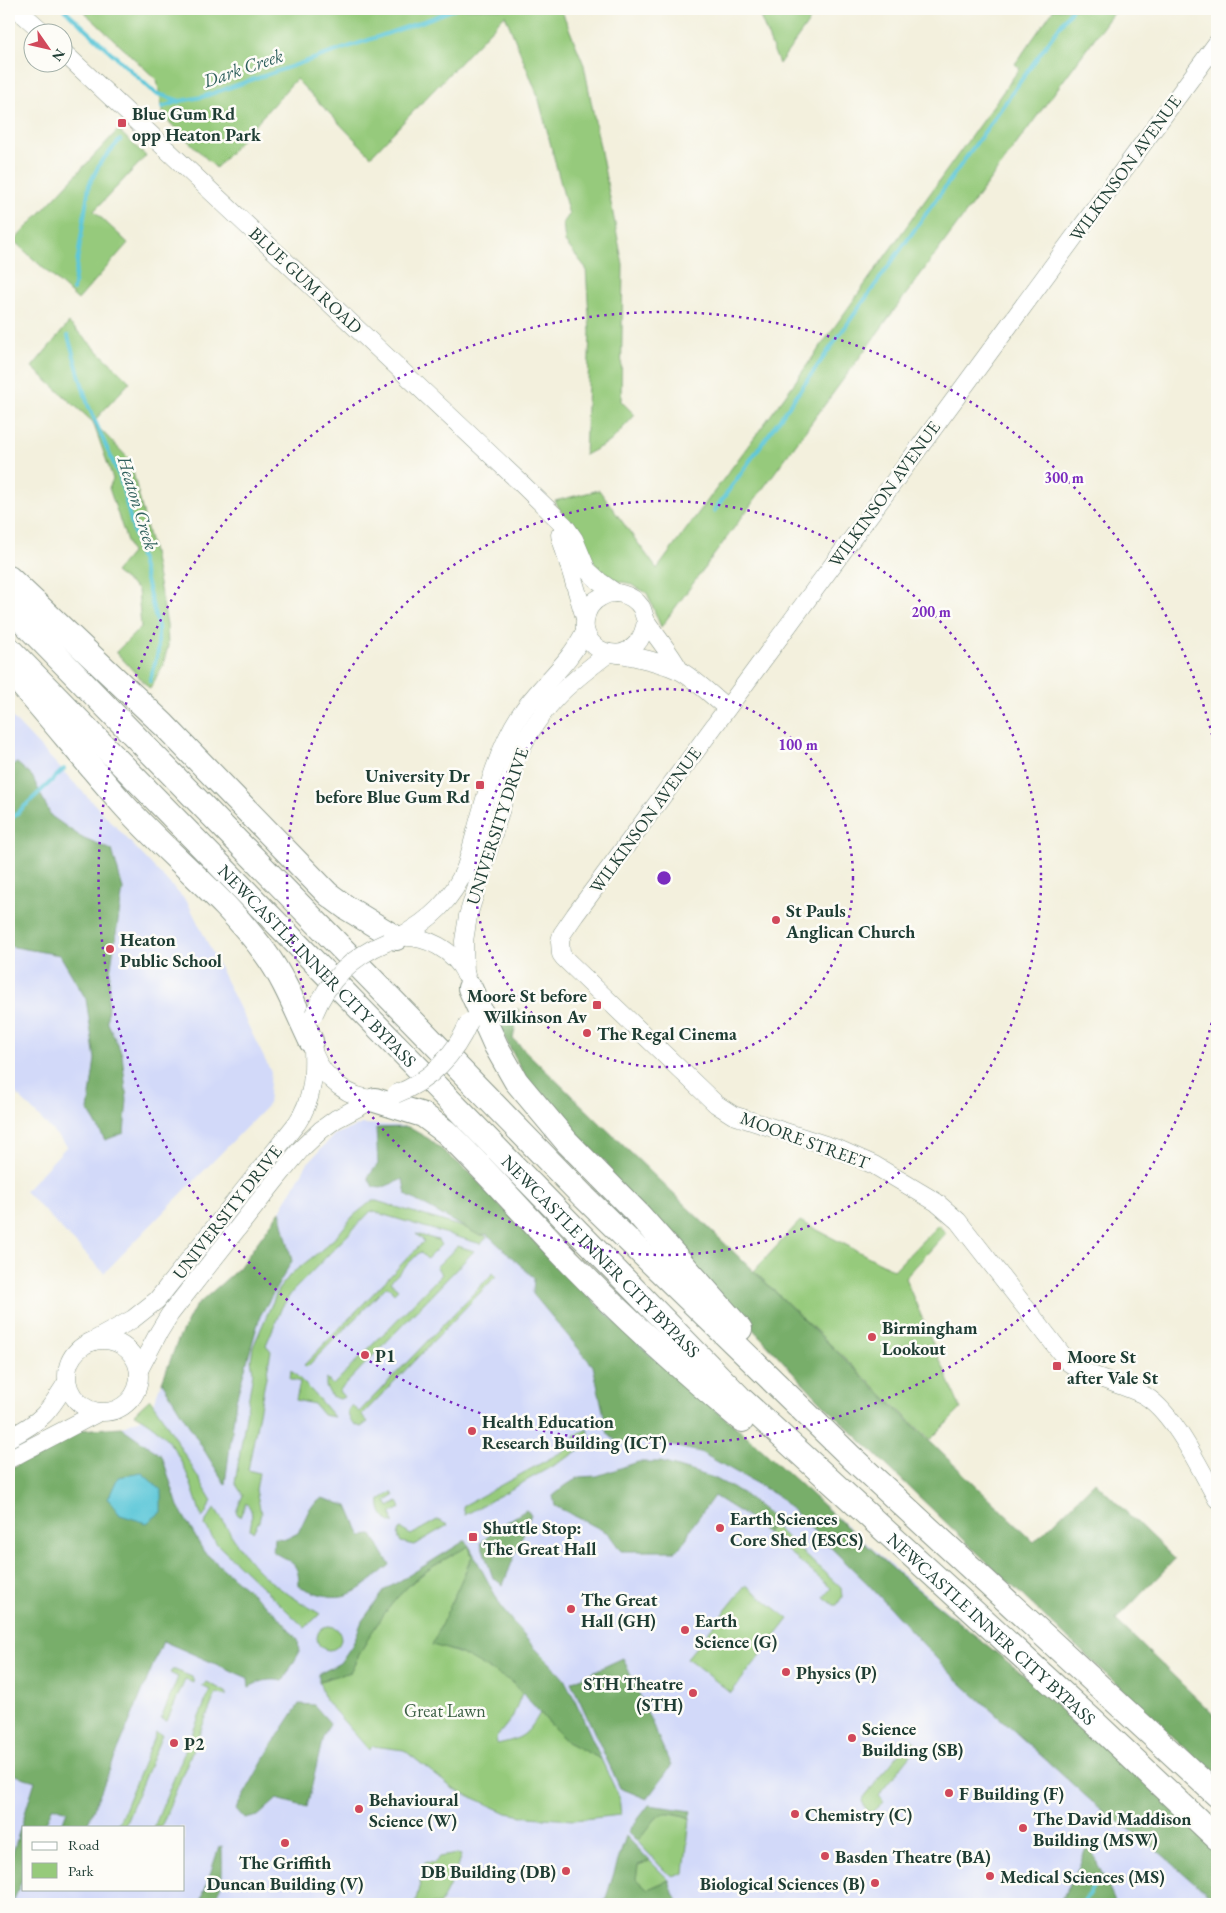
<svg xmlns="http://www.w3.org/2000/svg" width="1226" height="1913" font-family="'EB Garamond',serif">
<rect width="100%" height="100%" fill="#fdfcf7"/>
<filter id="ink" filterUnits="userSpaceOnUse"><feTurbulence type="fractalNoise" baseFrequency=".02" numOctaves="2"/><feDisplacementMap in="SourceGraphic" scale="10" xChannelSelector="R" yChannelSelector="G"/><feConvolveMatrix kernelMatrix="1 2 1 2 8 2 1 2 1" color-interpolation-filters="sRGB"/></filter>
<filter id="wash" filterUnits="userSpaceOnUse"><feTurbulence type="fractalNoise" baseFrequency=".0096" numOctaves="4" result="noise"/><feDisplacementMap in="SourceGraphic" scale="20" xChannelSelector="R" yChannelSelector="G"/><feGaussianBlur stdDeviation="1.12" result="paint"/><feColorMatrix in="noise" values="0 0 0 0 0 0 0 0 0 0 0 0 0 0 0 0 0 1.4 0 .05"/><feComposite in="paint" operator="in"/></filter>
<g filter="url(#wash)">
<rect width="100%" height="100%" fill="#f3f0dd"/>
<g fill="#d2d9f9" fill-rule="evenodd">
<path d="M9,714L188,903L271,1072L268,1105L104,1273L25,1191L67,1146L11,1088L9,1090Z"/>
<path d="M362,1124L406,1126L428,1139L563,1273L899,1572L1049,1696L1217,1854V1904H9V1470L80,1430L121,1427L140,1419L153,1404L178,1340L195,1307L239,1268L280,1211L307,1164L334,1135ZM24,1827H184V1889H24Z"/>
</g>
<g fill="#96ca7b" stroke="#5a8458">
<path d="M81,9H561L584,65L623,265L621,401L635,415L611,441L585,455L590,332L586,268L565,242L563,223L569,215L538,96L505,15L371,156L296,79L216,168L164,117L157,80Z"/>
<path d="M757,9H818L779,64Z"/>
<path d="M1054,9H1116L661,627L647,593L628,583L607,580L593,566L555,501L599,490L657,569L790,389L1020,68L1015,64Z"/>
<path d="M118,130L146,156L94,211L128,243L78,300L14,241Z"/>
<path d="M69,323L130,382L93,422L130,460L153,553L167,624L168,646L163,665L150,689L116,652L141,627L138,590L115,572L131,553L109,488L113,479L93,422L32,367Z"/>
<path d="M373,1200L478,1232L487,1237L481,1244L371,1211L292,1292L282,1307L266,1345L271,1351L248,1470L259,1473L256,1490L261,1513L259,1521L253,1532L250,1529C252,1519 254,1510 246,1503L240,1517L236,1512L243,1495L235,1483L253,1372L251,1360L253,1347L278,1290L291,1274L319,1252L337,1236L353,1216Z"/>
<path d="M800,1221L894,1270L938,1225L946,1233L905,1278L961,1409L930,1440L754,1271Z"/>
<path d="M416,1234L438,1240L441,1245L427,1259L420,1252L390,1282L398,1289L394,1293L387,1286L307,1367L304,1365L424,1241Z"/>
<path d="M458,1246L474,1251L339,1391L344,1397L340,1399L331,1396L326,1386V1378L333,1385L442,1274L436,1267Z"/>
<path d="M493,1273L496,1276L362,1415L368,1422L361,1427C354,1425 347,1418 348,1410L352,1405L359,1412Z"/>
<path d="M291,1370L311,1390L334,1417L323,1415L314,1404L296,1400L300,1382L290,1379Z"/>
<path d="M150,1399L163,1418L212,1501L204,1516L202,1518C188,1474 178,1436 134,1414Z"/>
<path d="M587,1429C591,1438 590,1442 583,1449L465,1515L463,1506L580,1442L573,1437Z"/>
<path d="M392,1492L394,1496L386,1501L389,1507L398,1502L401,1508L392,1513L393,1523C384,1521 378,1509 380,1500Z"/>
<path d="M215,1508C225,1523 233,1540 244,1554C263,1581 293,1597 320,1614L305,1628L217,1544L205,1526L206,1521Z"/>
<path d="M437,1520L448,1525L414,1545L401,1542C398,1537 397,1534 401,1529L411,1535Z"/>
<path d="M773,1525L841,1588L842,1597L837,1605H834L824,1597L831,1588L766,1533Z"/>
<path d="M469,1545L472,1556L433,1645C465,1654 500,1668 522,1693L512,1718L496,1738L497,1744C521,1739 527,1736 540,1713L567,1742L601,1759L619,1797L621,1815L574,1820L528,1817L507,1813L452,1788L404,1750L373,1746L369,1750L325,1700L319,1681L350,1672C368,1637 388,1601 420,1576C435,1564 453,1555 469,1545Z"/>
<path d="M746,1585L789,1619L731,1693L687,1658Z"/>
<circle cx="329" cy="1638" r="12"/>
<path d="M172,1670H175L192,1677L194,1683L185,1680L167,1721L161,1719L178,1677L170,1673Z"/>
<path d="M207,1682L226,1692V1696L216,1693L161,1827H154L210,1690L202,1686Z"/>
<path d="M156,1732L162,1735L124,1827H117Z"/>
<path d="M911,1739L919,1745L878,1796L884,1802L873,1812L867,1811L862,1801L865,1796Z"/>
<path d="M664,1812L681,1815L690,1818L684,1873L673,1877L664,1870L637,1841C646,1832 655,1817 664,1812Z"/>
<path d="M457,1854L461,1855L454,1877L440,1904H415L425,1862L434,1863L440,1857Z"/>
<path d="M650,1861L669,1880L648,1889L636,1879L638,1865Z"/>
</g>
<g fill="#78ae6b" stroke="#4c7650">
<path d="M17,763L32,776L51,816L84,839L112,850L123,889L110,972L107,1021L122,1054L127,1100L124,1133L105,1140L88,1110L95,1059L86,999L60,955L9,946V767Z"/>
<path d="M519,1009L513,1039L1034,1542L1095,1482L1175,1559L1116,1620L1217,1718V1779L987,1562L821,1402L535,1096L492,1013Z"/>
<path d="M408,1127L429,1139L470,1173L564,1273L648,1353L748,1437L900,1575L1050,1696L1181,1816L1217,1853V1902L1150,1844L1100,1809L950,1673L868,1584L777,1495L700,1452L650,1441L617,1442L608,1434L593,1366L533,1294L534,1278L487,1234L480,1236L406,1195L403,1179L381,1188L373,1187L368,1177L378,1164L376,1128Z"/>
<path d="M280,1211L292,1261L260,1316L236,1400L225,1484L162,1382L178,1340L195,1307L239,1268Z"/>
<path d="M121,1427L162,1456L178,1506L204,1552L278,1616L298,1640L299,1653L283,1681C270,1678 260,1681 249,1687L248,1678L163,1641L86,1827H61L67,1811L53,1806L44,1827H24V1876L12,1904H9V1865L35,1781L9,1773V1470L80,1430Z"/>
<path d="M638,1462H661L714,1478L742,1493L776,1520L766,1533L746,1516L714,1496L690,1529L686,1540L676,1551H621L608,1533L555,1506L553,1496L565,1486L579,1477L597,1476Z"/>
<path d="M322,1498L348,1506L361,1536L372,1535L390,1565C355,1593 345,1608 299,1586C299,1562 292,1563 273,1552L274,1538L286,1539L298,1533L310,1508Z"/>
<path d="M526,1510L531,1514L503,1585L493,1578L481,1543L497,1528Z"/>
<path d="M466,1540L503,1610L531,1644L550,1663L564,1679L575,1700L601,1759L567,1742L512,1682L458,1652L432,1645L472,1557L469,1546C453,1555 434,1564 420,1576C388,1601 368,1637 350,1672L319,1681V1674L340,1663L353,1644L362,1621L385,1590Z"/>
<path d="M623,1658L671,1766L647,1799L620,1788L571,1682Z"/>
<path d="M299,1704L314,1705L330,1723L323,1737L307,1807L277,1799L258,1816L245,1819L236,1809L272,1745Z"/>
<path d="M649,1805L692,1811L690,1818C654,1804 659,1820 637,1841L628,1832Z"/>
<path d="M626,1836L650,1861L638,1865L636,1879L648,1889L669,1880L674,1896L677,1899L679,1904H604Z"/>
<path d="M1088,1843L1116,1904H1059L1078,1869Z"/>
<path d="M222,1846C222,1865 225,1889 212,1904H200L219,1847Z"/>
</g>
<path fill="#5ec8d9" stroke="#3e8286" d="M142,1473L161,1490V1512L147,1523L120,1515L108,1499L118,1477Z"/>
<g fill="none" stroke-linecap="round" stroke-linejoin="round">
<g stroke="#5ec8d9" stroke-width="4">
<path d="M64,9L155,93L180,101L202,97L424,21L455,9"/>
<path d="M162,107L180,101"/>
<path d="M73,290L89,185L100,163L120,140"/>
<path d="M68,336L88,405L120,478L158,627V652L150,681"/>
<path d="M714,511L1072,9"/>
<path d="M9,821L64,769"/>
<path d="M1082,1904L1093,1887"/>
</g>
</g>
</g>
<g filter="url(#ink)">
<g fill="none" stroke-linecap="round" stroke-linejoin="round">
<defs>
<g id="secondary">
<path d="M17,9L43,32"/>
<path d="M1217,43L575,915L562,934L560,941L561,954L564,958L716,1104L733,1115L838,1149L874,1165L936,1202L958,1221L1068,1362C1090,1378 1118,1382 1142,1394C1173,1410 1200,1469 1217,1499"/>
<path d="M62,51L524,486L565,526L574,539L587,570L599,581L616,593"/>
<path d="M560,535L585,618"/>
<path d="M618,654C636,650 643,638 646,622"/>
<path d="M680,671C671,654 659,640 648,624C644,619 644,612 641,607C632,594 614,589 601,597C591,602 586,610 585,621C583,634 591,646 603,651C609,654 615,653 621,654C640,658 662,662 680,671C694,678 713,697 727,708"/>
<path d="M399,937C430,921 452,900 466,867C480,820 493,756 520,715C540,685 569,665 585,631"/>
<path d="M399,937C426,935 454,950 466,975"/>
<path d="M465,974L464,941L468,916L517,756C542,705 565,686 609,653"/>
<path d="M314,1054C323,1078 350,1100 377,1099"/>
<circle cx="103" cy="1376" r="36"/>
<path d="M91,1342L133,1319L157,1300L297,1123C313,1099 314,1077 313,1049"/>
<path d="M139,1370L159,1332L170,1314L278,1177L301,1149L321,1130L336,1119L372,1100"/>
<path d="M9,1438C42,1421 48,1413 67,1382"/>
<path d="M9,1459L99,1412"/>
</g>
<g id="motorway">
<path d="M9,578L164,725L328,894L347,908L396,938"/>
<path d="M9,607L584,1197L851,1457L1217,1795"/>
<path id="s1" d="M9,649L740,1398L1092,1720L1217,1838"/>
<path d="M14,676C51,718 86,762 122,803C168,855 225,897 266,954C285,980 297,1012 311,1041"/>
<path d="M470,988L496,1046L516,1081L567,1142L640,1216L740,1329"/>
<path d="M375,1100L423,1115L446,1132C490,1174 529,1220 572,1264C625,1319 683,1371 742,1420"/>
</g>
</defs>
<use href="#secondary" stroke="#899688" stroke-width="19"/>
<use href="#motorway" stroke="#899688" stroke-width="26"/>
<use href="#secondary" stroke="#fff" stroke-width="18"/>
<use href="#motorway" stroke="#fff" stroke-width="24"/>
<defs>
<g id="secondary-bridge">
<path d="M314,1014C328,979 353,956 387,942"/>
<path d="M396,1094C430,1081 455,1055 469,1022"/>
</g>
</defs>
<use href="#secondary-bridge" stroke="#899688" stroke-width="19" stroke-linecap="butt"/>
<use href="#secondary-bridge" stroke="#fff" stroke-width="18"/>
</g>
</g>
<g fill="none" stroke="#7b2cbf" stroke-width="2.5" stroke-dasharray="2.5 5">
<circle cx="664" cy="878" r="189"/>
<circle cx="664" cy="878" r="377"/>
<path d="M1217 1001A566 566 0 1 1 1217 755"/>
</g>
<g fill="#d1495b" stroke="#fdfcf7" stroke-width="2">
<rect x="117" y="118" width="10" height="10" rx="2.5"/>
<rect x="475" y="780" width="10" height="10" rx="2.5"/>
<circle cx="776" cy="920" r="5"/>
<circle cx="110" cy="949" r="5"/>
<rect x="592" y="1000" width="10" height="10" rx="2.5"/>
<circle cx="587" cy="1033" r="5"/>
<circle cx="872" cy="1337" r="5"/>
<circle cx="365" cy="1355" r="5"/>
<rect x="1052" y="1361" width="10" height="10" rx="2.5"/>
<circle cx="472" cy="1431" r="5"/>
<circle cx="720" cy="1528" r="5"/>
<rect x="468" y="1532" width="10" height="10" rx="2.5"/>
<circle cx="571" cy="1609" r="5"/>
<circle cx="685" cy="1630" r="5"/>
<circle cx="786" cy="1672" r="5"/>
<circle cx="693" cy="1693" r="5"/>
<circle cx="852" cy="1738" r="5"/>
<circle cx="174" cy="1743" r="5"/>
<circle cx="949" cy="1793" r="5"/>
<circle cx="359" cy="1809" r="5"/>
<circle cx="795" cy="1814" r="5"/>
<circle cx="1023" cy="1828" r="5"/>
<circle cx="285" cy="1843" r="5"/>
<circle cx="825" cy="1856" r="5"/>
<circle cx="566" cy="1871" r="5"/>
<circle cx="990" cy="1876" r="5"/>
<circle cx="875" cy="1883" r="5"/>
</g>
<g text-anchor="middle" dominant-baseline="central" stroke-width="5" stroke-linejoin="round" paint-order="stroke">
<g font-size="18" font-weight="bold" fill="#1f3d34" stroke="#fdfcf7" text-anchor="start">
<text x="132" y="113">Blue Gum Rd<tspan x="132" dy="21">opp Heaton Park</tspan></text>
<text x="470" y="775" text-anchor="end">University Dr<tspan x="470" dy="21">before Blue Gum Rd</tspan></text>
<text x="786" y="910">St Pauls<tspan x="786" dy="21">Anglican Church</tspan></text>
<text x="120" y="939">Heaton<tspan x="120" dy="21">Public School</tspan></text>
<text x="587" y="995" text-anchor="end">Moore St before<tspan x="587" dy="21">Wilkinson Av</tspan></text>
<text x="597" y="1033">The Regal Cinema</text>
<text x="882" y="1327">Birmingham<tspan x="882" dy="21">Lookout</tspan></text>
<text x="375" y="1355">P1</text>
<text x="1067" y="1356">Moore St<tspan x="1067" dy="21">after Vale St</tspan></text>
<text x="482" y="1421">Health Education<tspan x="482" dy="21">Research Building (ICT)</tspan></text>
<text x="730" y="1518">Earth Sciences<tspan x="730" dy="21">Core Shed (ESCS)</tspan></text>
<text x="483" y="1527">Shuttle Stop:<tspan x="483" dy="21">The Great Hall</tspan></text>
<text x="581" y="1599">The Great<tspan x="581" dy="21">Hall (GH)</tspan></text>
<text x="695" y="1620">Earth<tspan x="695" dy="21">Science (G)</tspan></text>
<text x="796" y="1672">Physics (P)</text>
<text x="683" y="1683" text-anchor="end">STH Theatre<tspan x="683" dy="21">(STH)</tspan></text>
<text x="862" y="1728">Science<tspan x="862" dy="21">Building (SB)</tspan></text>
<text x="184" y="1743">P2</text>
<text x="959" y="1793">F Building (F)</text>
<text x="369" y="1799">Behavioural<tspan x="369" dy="21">Science (W)</tspan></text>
<text x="805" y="1814">Chemistry (C)</text>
<text x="1033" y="1818">The David Maddison<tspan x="1033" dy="21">Building (MSW)</tspan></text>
<text x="835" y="1856">Basden Theatre (BA)</text>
<text x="285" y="1862" text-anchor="middle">The Griffith<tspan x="285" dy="21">Duncan Building (V)</tspan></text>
<text x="556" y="1871" text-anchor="end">DB Building (DB)</text>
<text x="1000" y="1876">Medical Sciences (MS)</text>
<text x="865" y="1883" text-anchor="end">Biological Sciences (B)</text>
</g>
<g font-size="18" fill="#1f3d34" stroke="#fdfcf7">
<text transform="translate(1125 168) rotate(-54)">WILKINSON AVENUE</text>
<text transform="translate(306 280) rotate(43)">BLUE GUM ROAD</text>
<text transform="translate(884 494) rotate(-54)">WILKINSON AVENUE</text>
<text transform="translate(645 820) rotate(-54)">WILKINSON AVENUE</text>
<text transform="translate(497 826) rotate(-72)">UNIVERSITY DRIVE</text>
<text stroke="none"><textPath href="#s1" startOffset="442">NEWCASTLE INNER CITY BYPASS</textPath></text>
<text transform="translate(805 1140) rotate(20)">MOORE STREET</text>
<text transform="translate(227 1212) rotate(-52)">UNIVERSITY DRIVE</text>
<text stroke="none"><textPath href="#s1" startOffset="848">NEWCASTLE INNER CITY BYPASS</textPath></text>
<text stroke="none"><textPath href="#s1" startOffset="1388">NEWCASTLE INNER CITY BYPASS</textPath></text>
</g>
<g font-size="18" fill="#3d6046" stroke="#fdfcf7">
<text x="445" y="1710">Great Lawn</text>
</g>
<g font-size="19" font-style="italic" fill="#2f605d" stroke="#fdfcf7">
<text transform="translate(243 68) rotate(-19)">Dark Creek</text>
<text transform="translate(138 503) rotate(73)">Heaton Creek</text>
</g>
</g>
<circle cx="664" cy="878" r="8" fill="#7b2cbf" stroke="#fdfcf7" stroke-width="2.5"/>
<g font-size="15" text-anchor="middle" font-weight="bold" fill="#7b2cbf" stroke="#fdfcf7" stroke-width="5" stroke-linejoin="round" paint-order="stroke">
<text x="1064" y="483">300 m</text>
<text x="931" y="617">200 m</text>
<text x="798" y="750">100 m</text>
</g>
<rect width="1226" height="1913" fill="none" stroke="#fdfcf7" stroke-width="30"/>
<rect x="22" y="1826" width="162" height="65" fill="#fdfcf7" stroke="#a4b0a9"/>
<rect x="32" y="1842" width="25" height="8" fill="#ffffff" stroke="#a4b0a9"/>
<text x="68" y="1850" font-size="15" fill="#1f3d34">Road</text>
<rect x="32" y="1863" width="25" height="15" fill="#96ca7b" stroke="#a4b0a9"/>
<text x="68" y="1876" font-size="15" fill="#1f3d34">Park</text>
<g transform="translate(48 48) rotate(124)"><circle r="24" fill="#fdfcf7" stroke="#a4b0a9"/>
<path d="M0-4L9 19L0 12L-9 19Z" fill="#d1495b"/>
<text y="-8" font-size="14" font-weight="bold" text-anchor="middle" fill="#1f3d34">N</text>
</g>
</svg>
